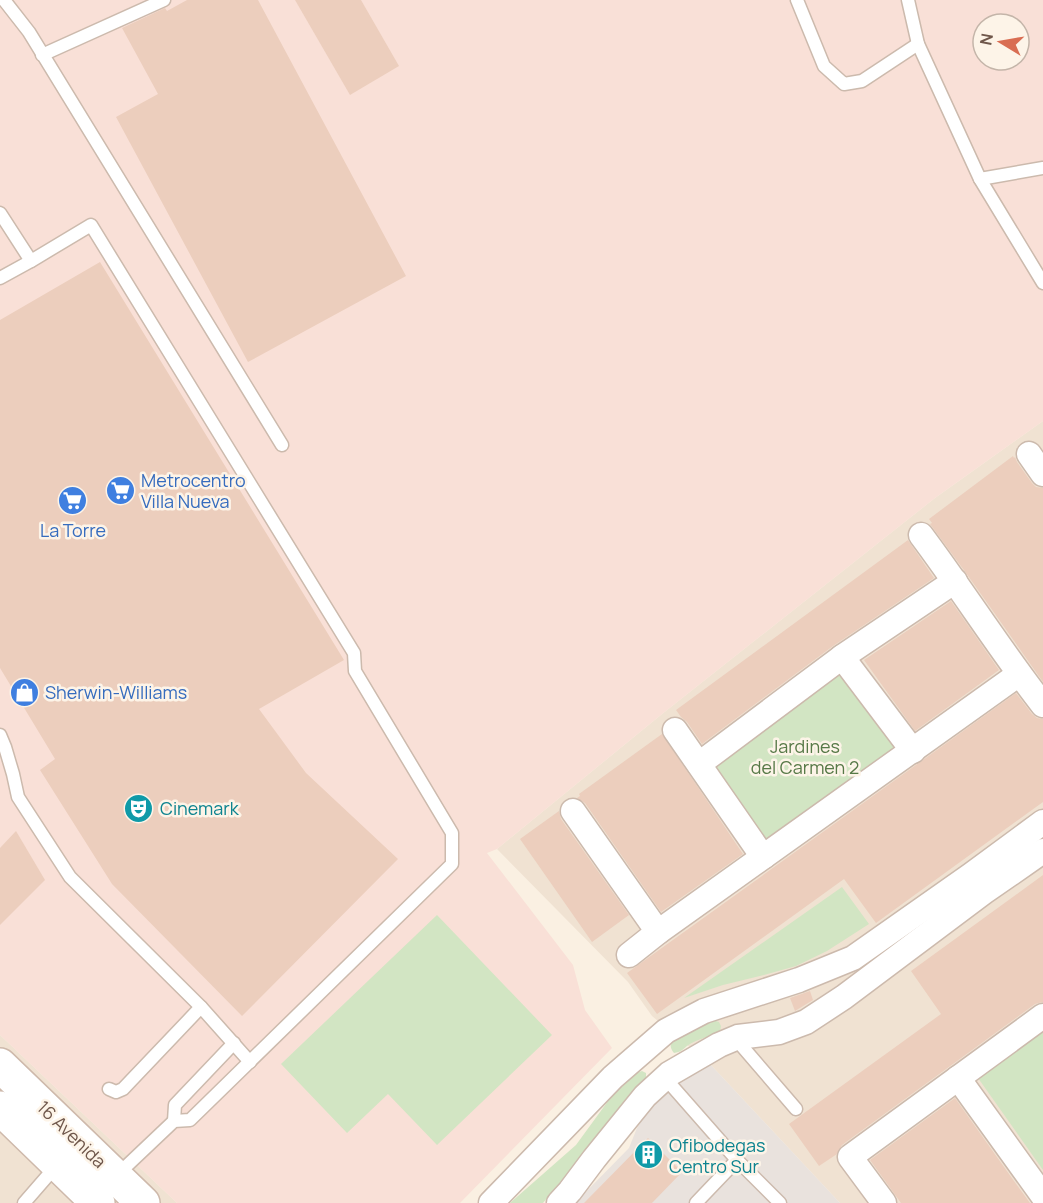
<svg xmlns="http://www.w3.org/2000/svg" width="1043" height="1203" font-family="Manrope,sans-serif">
<rect width="100%" height="100%" fill="#faf0e2"/>
<g fill="#f0e2d2">
<path d="M1043,421V1203H840L710,1064L652,1016L628,982L497,849L662,714L935,498Z"/>
<path d="M0,1035L177,1203H0Z"/>
</g>
<path fill="#f9e0d7" fill-rule="evenodd" d="M0,0H1043V421L935,498L662,714L497,849L487,853L573,965L585,1010L612,1048L460,1203H177L0,1035ZM983,24H1019V60H983Z"/>
<path fill="#e9e2dd" d="M710,1064L840,1203H575L629,1148L637,1128L648,1109L678,1080Z"/>
<g fill="#d2e5c3">
<path d="M842,670L898,749L767,843L711,764Z"/>
<path d="M842,887L869,924L827,951L796,966L764,975L723,985L684,998Z"/>
<path d="M437,915L552,1035L437,1145L388,1094L347,1133L281,1064Z"/>
<path d="M713,1020L719,1022L721,1026L720,1032C709,1037 697,1039 687,1046C682,1050 681,1052 674,1053C670,1048 670,1045 672,1039Z"/>
<path d="M1043,1031V1170L978,1078Z"/>
<path d="M642,1071L646,1073V1078L641,1086L543,1203H510L576,1145L611,1097L637,1073Z"/>
</g>
<g fill="#eccebd">
<path d="M187,0H258L406,276L248,362L116,117L158,94L122,28L165,8L167,11Z"/>
<path d="M295,0H361L399,66L350,95Z"/>
<path d="M100,262L344,660L259,709L306,773L398,859L242,1016L112,884L40,770L55,759L0,668V320Z"/>
<path d="M1013,456L1014,458L1015,457L1017,462L1032,483L1036,487L1043,488V682L966,573L930,524L932,523L929,519Z"/>
<path d="M908,540L934,578L833,646L702,744L687,722L681,717L676,710Z"/>
<path d="M951,601L999,670L915,731L864,660Z"/>
<path d="M1016,693L1032,714L1037,718L1043,719V802L876,923L844,879L657,1014L627,973Z"/>
<path d="M662,734L743,854L661,912L585,803L577,798L580,796L579,794Z"/>
<path d="M559,811L561,819L629,915L592,942L520,839Z"/>
<path d="M16,831L45,880L0,925V848Z"/>
<path d="M1043,875V1002L1035,1004L842,1145L837,1154L819,1166L789,1124L941,1014L911,971Z"/>
<path d="M810,991L813,1000L795,1011L790,998Z"/>
<path d="M955,1098L1014,1181L1030,1203H901L870,1160Z"/>
<path d="M648,1138L682,1172L652,1203H584Z"/>
</g>
<g fill="none" stroke-linecap="round" stroke-linejoin="round">
<defs>
<g id="lane">
<path d="M4,0L29,32L282,445"/>
<path d="M797,0L824,66L844,84L862,81L918,44"/>
<path d="M908,0L918,44L980,179L1043,283"/>
<path d="M42,55L164,0"/>
<path d="M980,179L1043,168"/>
<path d="M0,213L31,261"/>
<path d="M0,278L31,261L91,225L354,653L355,671L452,833V864L190,1120L174,1121L117,1175"/>
<path d="M0,735L5,747L13,774L18,797L70,877L201,1007L250,1062"/>
<path d="M735,1038L796,1109"/>
<path d="M665,1078L737,1160L780,1203"/>
<path d="M109,1089L116,1092L123,1089L201,1007"/>
<path d="M174,1121L175,1105L234,1043"/>
<path d="M24,1203L57,1165"/>
<path d="M696,1203L737,1160"/>
</g>
<g id="street">
<path d="M1029,454L1043,474"/>
<path d="M921,535C963,591 1000,650 1043,705"/>
<path d="M842,657L913,751"/>
<path d="M675,730L763,857"/>
<path d="M699,764L842,657L955,581"/>
<path d="M573,811L658,932"/>
<path d="M629,955L658,932L1019,674"/>
<path d="M958,1078L1043,1196"/>
<path d="M491,1203L613,1077L666,1031L704,1011L799,980L853,958L971,875L1043,822"/>
<path d="M559,1203L570,1191L594,1159L645,1096L669,1074L719,1045L738,1037L779,1032L806,1022L844,997L984,892L1043,851"/>
<path d="M884,1203L850,1157L1043,1016"/>
</g>
<g id="secondary">
<path d="M0,1065L143,1203"/>
<path d="M0,1108L98,1203"/>
</g>
</defs>
<use href="#lane" stroke="#ccbaad" stroke-width="15"/>
<use href="#street" stroke="#ccbaad" stroke-width="27"/>
<use href="#secondary" stroke="#ceb9ab" stroke-width="36"/>
<use href="#lane" stroke="#fff" stroke-width="12"/>
<use href="#street" stroke="#fff" stroke-width="24"/>
<use href="#secondary" stroke="#fff" stroke-width="33"/>
</g>
<defs>
<symbol id="supermarket-disc" viewBox="-11 -11 22 22"><circle r="9.5" fill="#3f7fe0" stroke="#fdf4e8"/><path d="M-6-5.5h2.5l.6 2H6L4.5 2H-2.5L-4.4-4H-6ZM-1.5 3.2a1.3 1.3 0 1 0 .1 0ZM3 3.2a1.3 1.3 0 1 0 .1 0Z" fill="#fff"/></symbol>
<symbol id="shop-disc" viewBox="-11 -11 22 22"><circle r="9.5" fill="#3f7fe0" stroke="#fdf4e8"/><path d="M-5-2.5h2.3a2.7 3.5 0 0 1 5.4 0H5L5.5 6h-11ZM-1.5-2.5h3a1.5 2.3 0 0 0-3 0Z" fill="#fff"/></symbol>
<symbol id="theatre-disc" viewBox="-11 -11 22 22"><circle r="9.5" fill="#0f9aa8" stroke="#fdf4e8"/><path d="M-5-5.5Q0-4 5-5.5V0Q5 5 0 6Q-5 5-5 0ZM-3.3-2.5H-1v1.5H-3.3ZM1-2.5H3.3v1.5H1ZM-2.8 1Q0 5.5 2.8 1Z" fill="#fff"/></symbol>
<symbol id="building-disc" viewBox="-11 -11 22 22"><circle r="9.5" fill="#0f9aa8" stroke="#fdf4e8"/><path d="M-4-6H4V6H1V3H-1V6H-4ZM-2.5-4.3h1.7v1.8h-1.7ZM.8-4.3h1.7v1.8H.8ZM-2.5-1h1.7V.8h-1.7ZM.8-1h1.7V.8H.8Z" fill="#fff"/></symbol>
</defs>
<g fill-rule="evenodd">
<use href="#supermarket-disc" x="104" y="474" width="33" height="33"/>
<use href="#supermarket-disc" x="56" y="484" width="33" height="33"/>
<use href="#shop-disc" x="8" y="676" width="33" height="33"/>
<use href="#theatre-disc" x="122" y="792" width="33" height="33"/>
<use href="#building-disc" x="632" y="1138" width="33" height="33"/>
</g>
<g text-anchor="middle" dominant-baseline="central" stroke-width="5" stroke-linejoin="round" paint-order="stroke">
<g font-size="18" fill="#366cbe" stroke="#fdf4e8" text-anchor="start">
<text x="141" y="480">Metrocentro<tspan x="141" dy="21">Villa Nueva</tspan></text>
<text x="73" y="530" text-anchor="middle">La Torre</text>
<text x="45" y="692">Sherwin-Williams</text>
</g>
<g font-size="18" fill="#577947" stroke="#fdf4e8">
<text x="805" y="746">Jardines<tspan x="805" dy="21">del Carmen 2</tspan></text>
</g>
<g font-size="18" fill="#0d838f" stroke="#fdf4e8" text-anchor="start">
<text x="160" y="808">Cinemark</text>
<text x="669" y="1145">Ofibodegas<tspan x="669" dy="21">Centro Sur</tspan></text>
</g>
<g font-size="18" fill="#6f574b" stroke="#fdf4e8">
<text transform="translate(72 1134) rotate(44)">16 Avenida</text>
</g>
</g>
<g transform="translate(1001 42) rotate(281)"><circle r="28" fill="#fdf4e8" stroke="#c4b5a9" stroke-width="1.5"/>
<path d="M0-4.5L10 22L0 15L-10 22Z" fill="#d96d52"/>
<text y="-9" font-size="16" font-weight="bold" text-anchor="middle" fill="#6f574b">N</text>
</g>
</svg>
